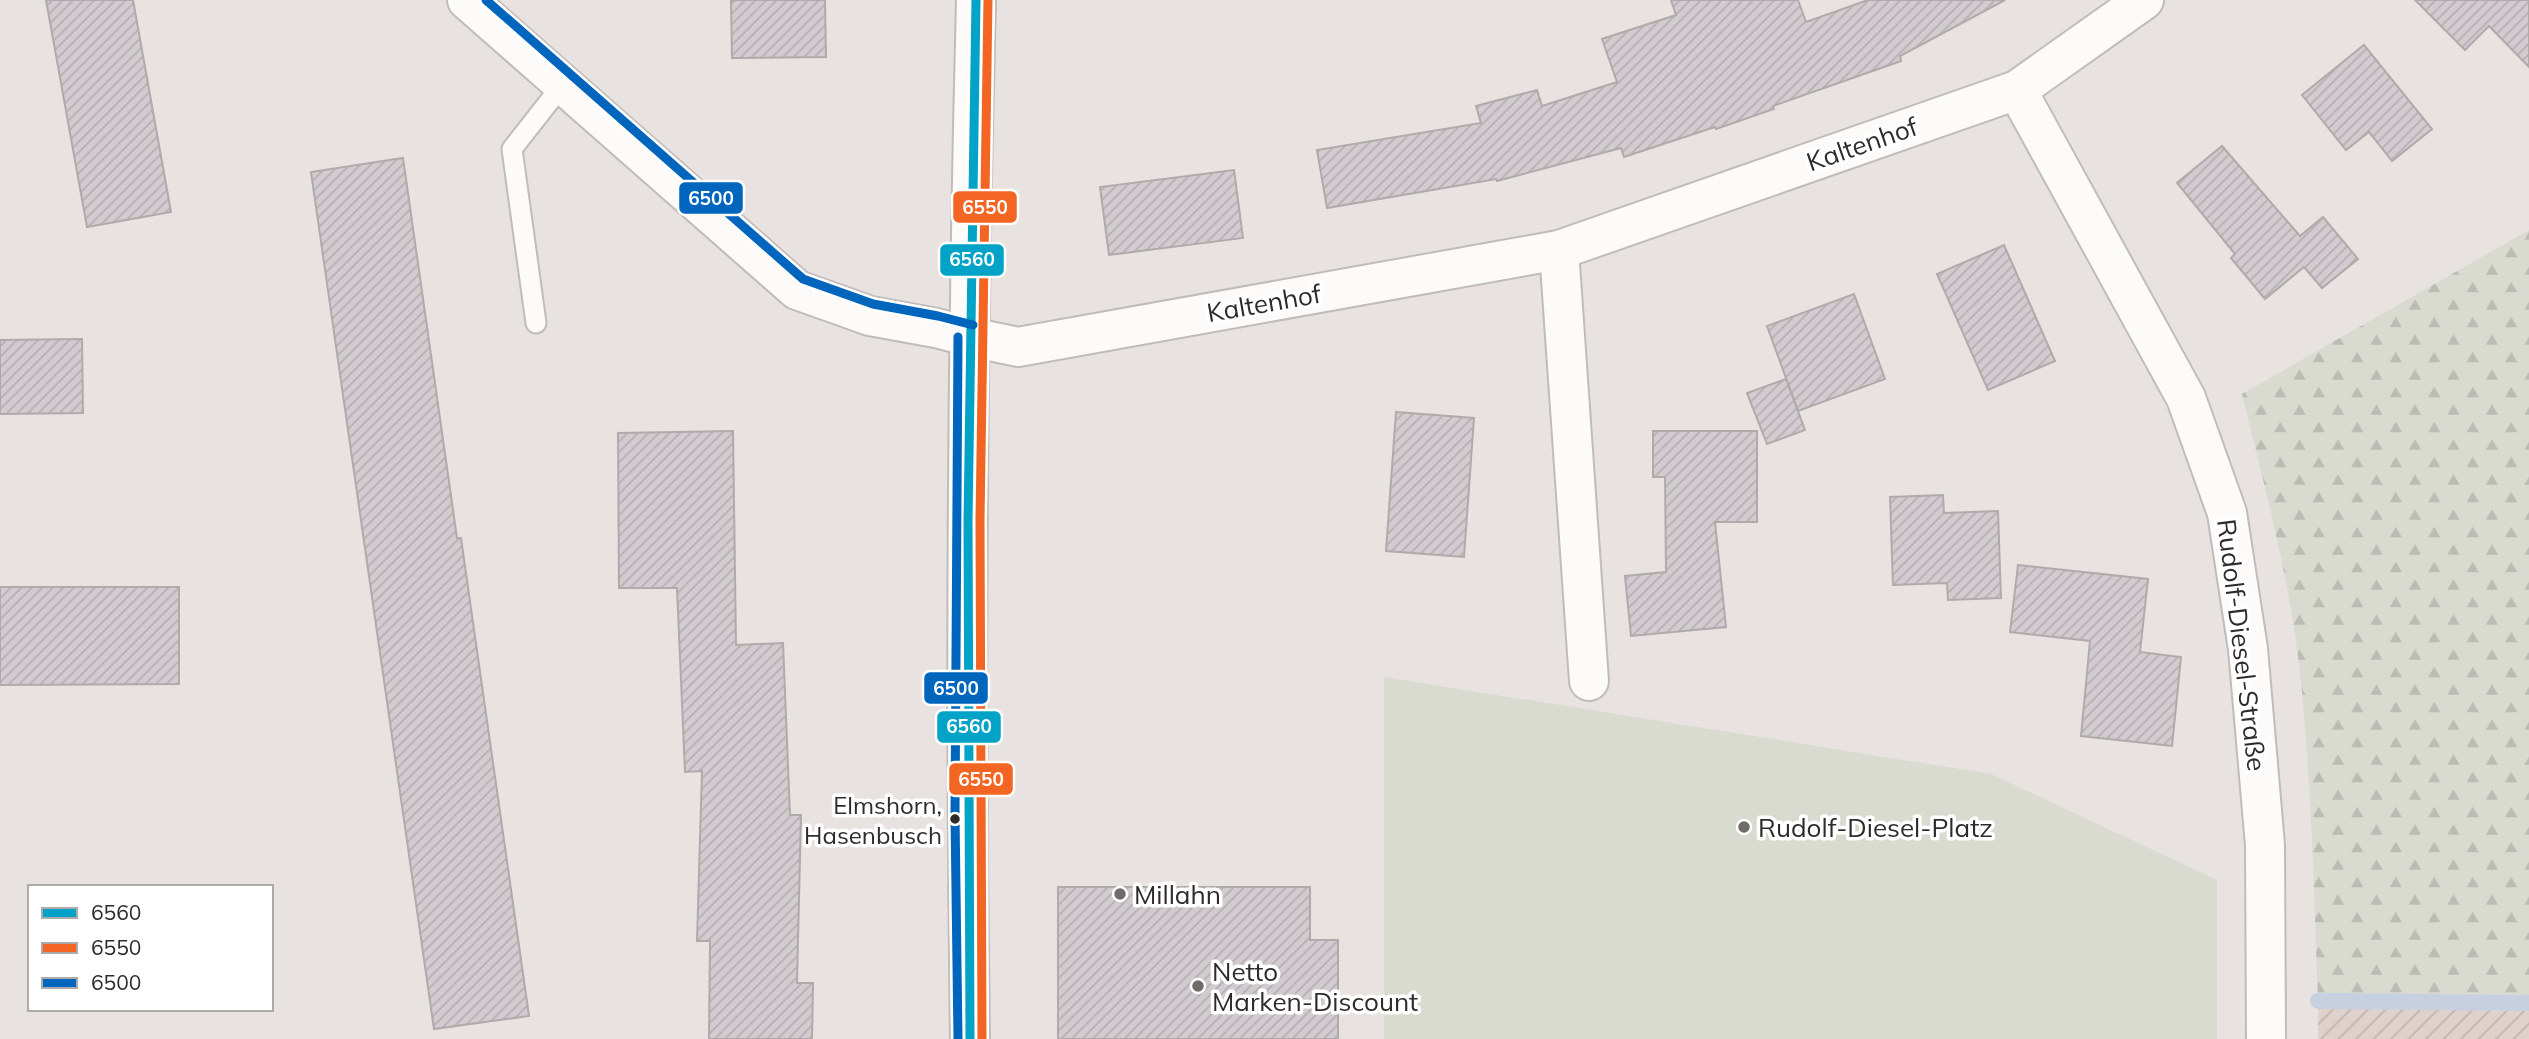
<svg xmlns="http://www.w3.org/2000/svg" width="2529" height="1039" font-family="Mulish,sans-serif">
<defs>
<pattern id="industrial-furrows" width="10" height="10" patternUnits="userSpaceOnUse" patternTransform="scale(1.75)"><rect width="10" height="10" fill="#dfd2cd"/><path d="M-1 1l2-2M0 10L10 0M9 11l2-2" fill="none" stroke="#c0b4b0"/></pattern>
<pattern id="forest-firs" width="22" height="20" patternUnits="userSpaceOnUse" patternTransform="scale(1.75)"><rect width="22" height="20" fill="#d9dbd1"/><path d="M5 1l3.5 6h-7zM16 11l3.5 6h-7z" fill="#bbbcb4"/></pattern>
<pattern id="building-hatch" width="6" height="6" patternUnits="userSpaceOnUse" patternTransform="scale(1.75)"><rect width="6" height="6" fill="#d2cbd0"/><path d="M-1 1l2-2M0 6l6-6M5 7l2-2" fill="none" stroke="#b5aeb3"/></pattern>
</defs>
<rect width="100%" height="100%" fill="#e8e2e0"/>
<path fill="url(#industrial-furrows)" d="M2318,1001L2529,1003V1039H2318Z"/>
<path fill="url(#forest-firs)" d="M2529,230V1003L2318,1001C2314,898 2312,795 2302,692C2293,591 2266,493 2242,394Z"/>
<path fill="#d9dbd1" d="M1384,677L1991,774L2217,880V1039H1384Z"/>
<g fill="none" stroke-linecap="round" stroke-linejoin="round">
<path stroke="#c6d0e1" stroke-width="16" d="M2318,1001L2529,1003"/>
</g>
<g fill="url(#building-hatch)" stroke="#afabab" stroke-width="2">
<path d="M46,0H133L171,212L87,227Z"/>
<path d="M731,0H825L826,57L732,58Z"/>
<path d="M1671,0H1798L1806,22L1868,0H2005L1900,56L1901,61L1773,106L1774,109L1716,129L1715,127L1624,157L1621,148L1497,181L1496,179L1327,208L1317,150L1481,123L1476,106L1537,90L1542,106L1617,82L1602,39L1676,15Z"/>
<path d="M2415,0H2529V67L2489,26L2465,50Z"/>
<path d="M2364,45L2432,129L2392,161L2369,132L2346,150L2302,95Z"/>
<path d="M2222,146L2300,236L2323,217L2358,259L2322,288L2304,267L2265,299L2231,258L2235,254L2177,183Z"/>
<path d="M403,158L457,538H461L529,1016L434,1029L311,172Z"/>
<path d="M1234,170L1243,238L1109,255L1100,187Z"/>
<path d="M2004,245L2055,361L1988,390L1937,274Z"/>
<path d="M1854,294L1885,379L1798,411L1767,326Z"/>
<path d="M82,339L83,413L0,414V340Z"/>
<path d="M1786,379L1805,430L1767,444L1747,393Z"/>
<path d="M1396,412L1474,418L1464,557L1386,551Z"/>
<path d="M733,431L736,645L783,643L790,815H801L797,983H813L812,1039H709L710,941H697L702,771L685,772L677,588H619L618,433Z"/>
<path d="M1653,431H1757V522H1715L1726,627L1631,636L1625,576L1666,572L1665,477H1653Z"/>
<path d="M1943,495L1944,513L1998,511L2001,598L1948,600L1947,583L1893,585L1890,497Z"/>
<path d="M2018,565L2148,579L2140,652L2181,657L2172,746L2081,736L2090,641L2010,632Z"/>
<path d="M0,587H179V684L0,685Z"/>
<path d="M1058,887H1310V940H1338V1039H1058Z"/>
</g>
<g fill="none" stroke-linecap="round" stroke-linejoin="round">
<defs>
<path id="service" d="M536,323L512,149L563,84"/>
<g id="minor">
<path d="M2017,90L2186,398L2227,513L2248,649L2265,845L2266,1039"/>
<path d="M1559,250L1589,681"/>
<path d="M970,337L1018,347L1559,250L2017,90L2144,0"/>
</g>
<g id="secondary">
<path d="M467,0L797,290L870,316L936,328L970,337"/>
<path d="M970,1039C965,693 967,346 976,0"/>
</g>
</defs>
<use href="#service" stroke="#c0bcba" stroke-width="23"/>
<use href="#minor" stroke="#c0bcba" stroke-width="42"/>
<use href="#secondary" stroke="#c0bcba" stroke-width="42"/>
<use href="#service" stroke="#fcfbfa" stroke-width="19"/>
<use href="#minor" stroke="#fcfbfa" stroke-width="38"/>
<use href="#secondary" stroke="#fcfbfa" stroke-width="38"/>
<defs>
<path id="bus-1" d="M970,1039L968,520L976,0"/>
<path id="bus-2" d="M982,1039L980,520L988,0"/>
<g id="bus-3">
<path d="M486,0L803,279L873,304L938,316L973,325"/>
<path d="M958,1039L955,815L958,337"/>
</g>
</defs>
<use href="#bus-1" stroke="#fff" stroke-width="14"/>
<use href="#bus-2" stroke="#fff" stroke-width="14"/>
<use href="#bus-3" stroke="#fff" stroke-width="14"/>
<use href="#bus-1" stroke="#02a3c6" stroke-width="9"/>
<use href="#bus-2" stroke="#f26522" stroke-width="9"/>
<use href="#bus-3" stroke="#0065bd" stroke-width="9"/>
</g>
<circle fill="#2f2b2a" stroke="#fff" stroke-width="2.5" cx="955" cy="819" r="6"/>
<g fill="#706b6a" stroke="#fff" stroke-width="2.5">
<circle cx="1744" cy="827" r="7"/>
<circle cx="1120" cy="894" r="7"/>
<circle cx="1198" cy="986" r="7"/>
</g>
<g text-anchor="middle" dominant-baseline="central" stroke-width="7" stroke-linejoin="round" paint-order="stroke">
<g font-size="24" fill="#2f2b2a" stroke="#fff" text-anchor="end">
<text x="942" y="805">Elmshorn,<tspan x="942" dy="30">Hasenbusch</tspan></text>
</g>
<g font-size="26" fill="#2f2b2a" stroke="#fff">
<text transform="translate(1862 144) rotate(-19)">Kaltenhof</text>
<text transform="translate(1264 303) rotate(-10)">Kaltenhof</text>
<text transform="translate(2242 645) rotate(83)">Rudolf-Diesel-Straße</text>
</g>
<g font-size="26" fill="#2f2b2a" stroke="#fff" text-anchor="start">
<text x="1758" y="827">Rudolf-Diesel-Platz</text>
<text x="1134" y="894">Millahn</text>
<text x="1212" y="971">Netto<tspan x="1212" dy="30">Marken-Discount</tspan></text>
</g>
</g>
<g stroke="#fff" stroke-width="2.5">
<rect x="678" y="181" width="66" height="34" rx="7" fill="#0065bd"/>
<rect x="952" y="190" width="66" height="34" rx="7" fill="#f26522"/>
<rect x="939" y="243" width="66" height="34" rx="7" fill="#02a3c6"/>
<rect x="923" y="671" width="66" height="34" rx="7" fill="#0065bd"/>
<rect x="936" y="710" width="66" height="34" rx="7" fill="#02a3c6"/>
<rect x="948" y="762" width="66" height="34" rx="7" fill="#f26522"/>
</g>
<g font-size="19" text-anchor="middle" font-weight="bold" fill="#fff">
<text x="711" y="205">6500</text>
<text x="985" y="214">6550</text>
<text x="972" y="266">6560</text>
<text x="956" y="695">6500</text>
<text x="969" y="733">6560</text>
<text x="981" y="786">6550</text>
</g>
<rect x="28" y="885" width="245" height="126" fill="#ffffff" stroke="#acaaaa" stroke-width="2"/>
<rect x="42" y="908" width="35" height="10" fill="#02a3c6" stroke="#acaaaa" stroke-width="2"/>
<text x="91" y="920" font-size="21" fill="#2f2b2a">6560</text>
<rect x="42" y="943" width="35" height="10" fill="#f26522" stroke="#acaaaa" stroke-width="2"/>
<text x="91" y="955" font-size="21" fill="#2f2b2a">6550</text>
<rect x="42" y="978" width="35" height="10" fill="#0065bd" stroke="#acaaaa" stroke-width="2"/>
<text x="91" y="990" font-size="21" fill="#2f2b2a">6500</text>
</svg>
